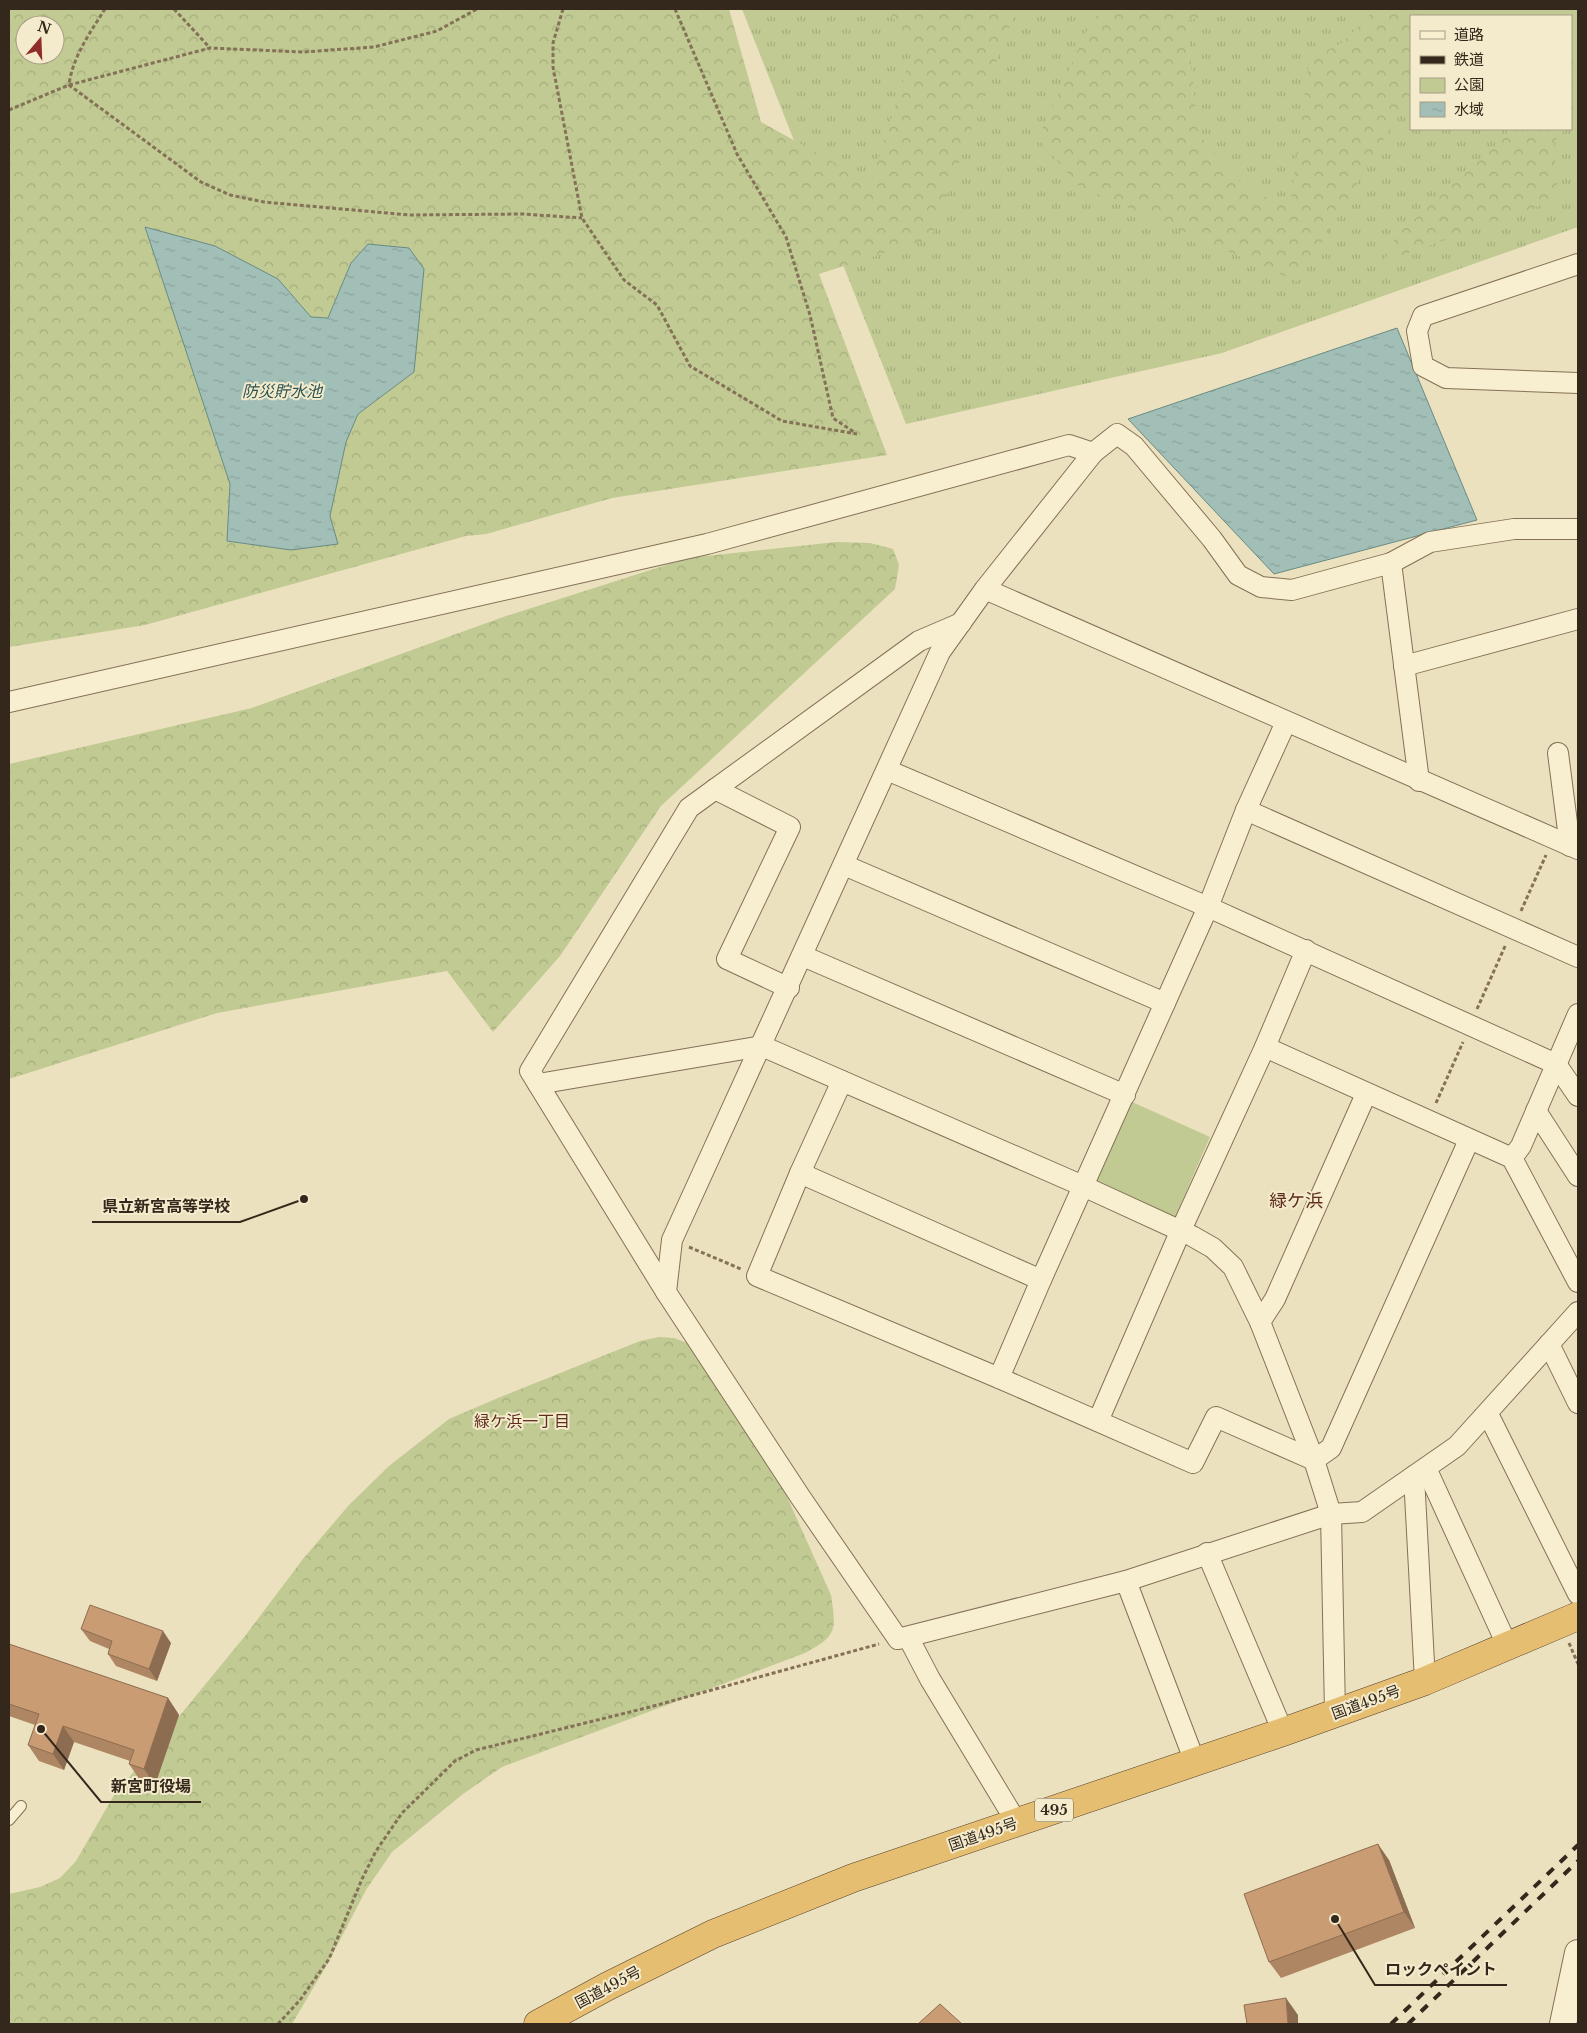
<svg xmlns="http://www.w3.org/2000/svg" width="1587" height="2033" font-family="'Libre Baskerville','Noto Sans JP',serif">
<defs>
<pattern id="grass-tufts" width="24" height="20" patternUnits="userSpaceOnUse" patternTransform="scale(1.25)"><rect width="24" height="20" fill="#c0ca92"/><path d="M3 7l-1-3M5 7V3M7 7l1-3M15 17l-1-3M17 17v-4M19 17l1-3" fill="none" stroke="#a5ae7d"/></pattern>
<pattern id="forest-crowns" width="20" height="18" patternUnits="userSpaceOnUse" patternTransform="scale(1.25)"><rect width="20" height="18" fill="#c0ca92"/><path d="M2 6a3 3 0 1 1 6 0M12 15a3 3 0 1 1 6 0" fill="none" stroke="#a5ae7d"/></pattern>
<pattern id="water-ripples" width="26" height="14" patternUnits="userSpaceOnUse" patternTransform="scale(1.25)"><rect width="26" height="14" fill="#a1beb7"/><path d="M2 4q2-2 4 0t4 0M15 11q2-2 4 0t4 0" fill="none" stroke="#8ba39d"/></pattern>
</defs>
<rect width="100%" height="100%" fill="#ece1be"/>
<path fill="url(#grass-tufts)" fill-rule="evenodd" d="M742,9H1578V227L1222,353L906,424ZM1411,16H1571V129H1411Z"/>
<g fill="url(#forest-crowns)" fill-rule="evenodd">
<path d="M9,9H729L761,122L871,183L912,52L889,9H1016L931,238L819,274L887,455L612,498L486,534L466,536L145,625L9,647ZM25,25H55V55H25ZM351,263L414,372L358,414L346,442L330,516L227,541L230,484L278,279L311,317L328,318Z"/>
<path d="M1109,9H1229L1187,21L1198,134L1246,188L1290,207L1309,60L1343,42L1376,9H1434L1436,16H1411V94L1298,282L1079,186L1038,139L1092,19Z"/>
<path d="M1578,43V115L1571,123V52Z"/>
<path d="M1510,129H1566L1554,141L1558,199L1384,262L1396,236L1498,144Z"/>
<path d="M836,542L870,543L893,549L899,565L895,589L661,806L560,956L493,1032L447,971L217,1013L9,1079V764L252,708L503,617L688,558Z"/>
<path d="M659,1337L674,1338L690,1344L745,1403L831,1595C836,1629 838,1636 805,1653L502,1767L463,1794L392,1852L366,1890L328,1963L292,2024H9V1894L40,1887L60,1878L76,1861L113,1797L245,1636L303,1559L349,1505L389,1466L449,1419L498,1398L640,1341Z"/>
</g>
<path fill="#c0ca92" d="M1130,1101L1210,1137L1175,1217L1094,1182Z"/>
<g fill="url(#water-ripples)" stroke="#698b84">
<path d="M145,227L215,246L278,279L311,317L328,318L351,263L368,244L409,248L424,269L414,372L358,414L346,442L330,516L338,544L291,550L227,541L230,484Z"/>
<path d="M1397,328L1477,520L1274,574L1128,419Z"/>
</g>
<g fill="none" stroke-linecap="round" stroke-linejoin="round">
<defs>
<path id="service" d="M9,1820L21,1806"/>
<g id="minor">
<path d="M1578,264L1423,316L1417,331L1423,366L1446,378L1578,383"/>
<path d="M1578,529H1514L1430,542L1391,563L1292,590L1261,587L1238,575L1212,539L1134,446L1117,434L1093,453L985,589L940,652L672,1240L666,1292L801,1498L898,1639L1126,1581L1331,1514L1362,1512L1457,1446L1578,1312"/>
<path d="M1391,563L1419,781"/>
<path d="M985,589L1578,849"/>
<path d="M1404,666L1578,619"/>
<path d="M9,702L707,544L1069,445L1093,453"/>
<path d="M1558,753L1570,846"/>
<path d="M887,770L1208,907L1556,1064L1578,1096"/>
<path d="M715,789L790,827L727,959L789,988"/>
<path d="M1246,810L1578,957"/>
<path d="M844,865L1165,1003"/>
<path d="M803,956L1125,1095"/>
<path d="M1265,1047L1512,1158L1578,1282"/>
<path d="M842,1081L800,1173L757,1276L999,1378L1193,1463L1216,1417L1314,1460"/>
<path d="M538,1084L762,1046L1083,1186L1192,1236L1213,1248L1233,1267L1260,1322L1314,1460L1331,1514L1335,1713"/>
<path d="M1536,1111L1578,1176"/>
<path d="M1512,1158L1521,1146L1578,1014"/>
<path d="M800,1173L1041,1280"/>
<path d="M666,1292L530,1071L689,808L919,641L961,623"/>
<path d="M1260,1322L1275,1299L1366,1094"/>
<path d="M1549,1344L1578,1403"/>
<path d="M999,1378L1041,1280L1208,907L1246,810L1286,722"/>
<path d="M1488,1414L1578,1594"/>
<path d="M1098,1421L1181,1230L1265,1047L1306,950"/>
<path d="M1314,1460L1331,1448L1469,1140"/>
<path d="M1426,1468L1508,1647"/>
<path d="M1414,1476L1425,1681"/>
<path d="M1207,1553L1283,1732"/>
<path d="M1126,1581L1195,1762"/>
<path d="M908,1637L930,1679L1017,1823"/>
</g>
<path id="tertiary" d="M1563,2024L1578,1953"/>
<path id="trunk" d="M538,2024L608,1986L713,1934L853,1878L1283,1732L1425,1681L1578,1616"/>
</defs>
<use href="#service" stroke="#847157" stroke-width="12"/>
<use href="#minor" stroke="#847157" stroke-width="22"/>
<use href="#tertiary" stroke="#847157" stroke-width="28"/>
<use href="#trunk" stroke="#513f2c" stroke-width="29"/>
<g stroke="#847157" stroke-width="3" stroke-dasharray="4 2.5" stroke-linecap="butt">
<path d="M105,9C91,31 72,58 69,85L201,182L230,195L264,202L409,215L523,214L582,218"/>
<path d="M174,9L210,48"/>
<path d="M563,9L553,43V67L582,218L624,280L657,305L690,366L782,421L857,434"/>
<path d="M675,9L737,154L786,237L810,315L833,418L854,432"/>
<path d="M9,110L69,85L210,48L303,52L374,47L437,31L477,9"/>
<path d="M1521,911L1546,855"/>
<path d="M1477,1009L1506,944"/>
<path d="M1436,1103L1463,1042"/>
<path d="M689,1247L741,1269"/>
<path d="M1569,1643L1578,1664"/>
<path d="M278,2024L300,2000L329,1959L362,1879L376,1851L402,1813L455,1761L476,1750L650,1707L879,1644"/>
</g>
<use href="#service" stroke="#f8eed0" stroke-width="10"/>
<use href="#minor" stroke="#f8eed0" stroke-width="20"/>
<use href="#tertiary" stroke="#f8eed0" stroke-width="26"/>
<use href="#trunk" stroke="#e6be72" stroke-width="28"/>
<g stroke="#33281b" stroke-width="4" stroke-dasharray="9 9" stroke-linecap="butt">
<path d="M1391,2024L1578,1845"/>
<path d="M1408,2024L1578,1861"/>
</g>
</g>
<g fill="#ae8664">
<path d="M81,1629L171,1643L157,1681L116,1666L108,1654L109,1649L90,1641Z"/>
<path d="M9,1644L168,1698L179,1715L155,1785L140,1780L129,1764L130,1761L74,1742L64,1770L39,1761L28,1745L35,1725L9,1716Z"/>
<path d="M1389,1860L1415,1928L1281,1978L1269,1962Z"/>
</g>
<g fill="#8d6d51">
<path d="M163,1631L171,1643L157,1681L149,1669Z"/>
<path d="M168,1698L179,1715L155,1785L144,1769Z"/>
<path d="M63,1726L74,1742L64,1770L53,1754Z"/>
<path d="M1378,1844L1389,1860L1415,1928L1404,1912Z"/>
<path d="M1286,1998L1298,2015V2024H1288Z"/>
</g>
<g fill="#ca9c74" stroke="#8d6d51">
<path d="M90,1605L163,1631L149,1669L108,1654L112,1641L81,1629Z"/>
<path d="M9,1644L168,1698L144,1769L129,1764L134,1750L63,1726L53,1754L28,1745L39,1714L9,1704Z"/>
<path d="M1378,1844L1404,1912L1269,1962L1244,1894Z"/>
<path d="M1286,1998L1288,2024H1247L1244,2005Z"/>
<path d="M940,2004L962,2024H918Z"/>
</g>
<g text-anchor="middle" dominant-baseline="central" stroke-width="4" stroke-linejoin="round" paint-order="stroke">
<rect fill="#f4ebcd" stroke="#6d6250" stroke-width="1" x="1035" y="1798.5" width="38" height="23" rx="4"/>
<g font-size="14" font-weight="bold" fill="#33281b">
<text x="1054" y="1810">495</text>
</g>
<g font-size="15" fill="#33281b" stroke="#f4ebcd">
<text transform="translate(1366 1702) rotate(-20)">国道495号</text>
<text transform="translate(983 1834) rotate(-19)">国道495号</text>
<text transform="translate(608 1987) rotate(-28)">国道495号</text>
</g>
<g font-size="16" font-style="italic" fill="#2b5352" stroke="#f4ebcd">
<text x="282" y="391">防災貯水池</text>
</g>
<g font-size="16" fill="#5f2d1c" stroke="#f4ebcd">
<text x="522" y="1421">緑ケ浜一丁目</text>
</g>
<g font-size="18" fill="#5f2d1c" stroke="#f4ebcd">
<text x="1296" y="1201">緑ケ浜</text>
</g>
</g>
<path fill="none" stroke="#33281b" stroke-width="2" d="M304 1199L240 1222H92M41 1729L101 1802H201M1335 1919L1375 1985H1507"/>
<g fill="#33281b" stroke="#f4ebcd" stroke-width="2">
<circle cx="304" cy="1199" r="5"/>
<circle cx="41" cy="1729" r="5"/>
<circle cx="1335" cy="1919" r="5"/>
</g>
<g font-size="16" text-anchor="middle" font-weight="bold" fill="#33281b" stroke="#f4ebcd" stroke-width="4" stroke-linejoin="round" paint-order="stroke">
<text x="166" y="1212">県立新宮高等学校</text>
<text x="151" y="1792">新宮町役場</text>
<text x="1441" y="1975">ロックペイント</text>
</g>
<rect width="1587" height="2033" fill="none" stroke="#33281b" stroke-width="20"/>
<rect x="1410" y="15" width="162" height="115" fill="#f4ebcd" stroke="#a79d86"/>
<rect x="1420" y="31" width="25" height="8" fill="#f8eed0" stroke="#a79d86"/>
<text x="1454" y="40" font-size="15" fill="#33281b">道路</text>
<rect x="1420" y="56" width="25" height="8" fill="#33281b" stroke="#a79d86"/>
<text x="1454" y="65" font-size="15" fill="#33281b">鉄道</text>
<rect x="1420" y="78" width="25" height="15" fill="#c0ca92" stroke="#a79d86"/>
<text x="1454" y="90" font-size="15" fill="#33281b">公園</text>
<rect x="1420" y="102" width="25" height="15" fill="url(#water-ripples)" stroke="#a79d86"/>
<text x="1454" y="115" font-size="15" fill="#33281b">水域</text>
<g transform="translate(40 40) rotate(19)"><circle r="24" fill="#f4ebcd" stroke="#a79d86"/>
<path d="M0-4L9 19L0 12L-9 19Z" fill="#912d29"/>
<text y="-8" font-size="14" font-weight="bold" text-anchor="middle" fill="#33281b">N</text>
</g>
</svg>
